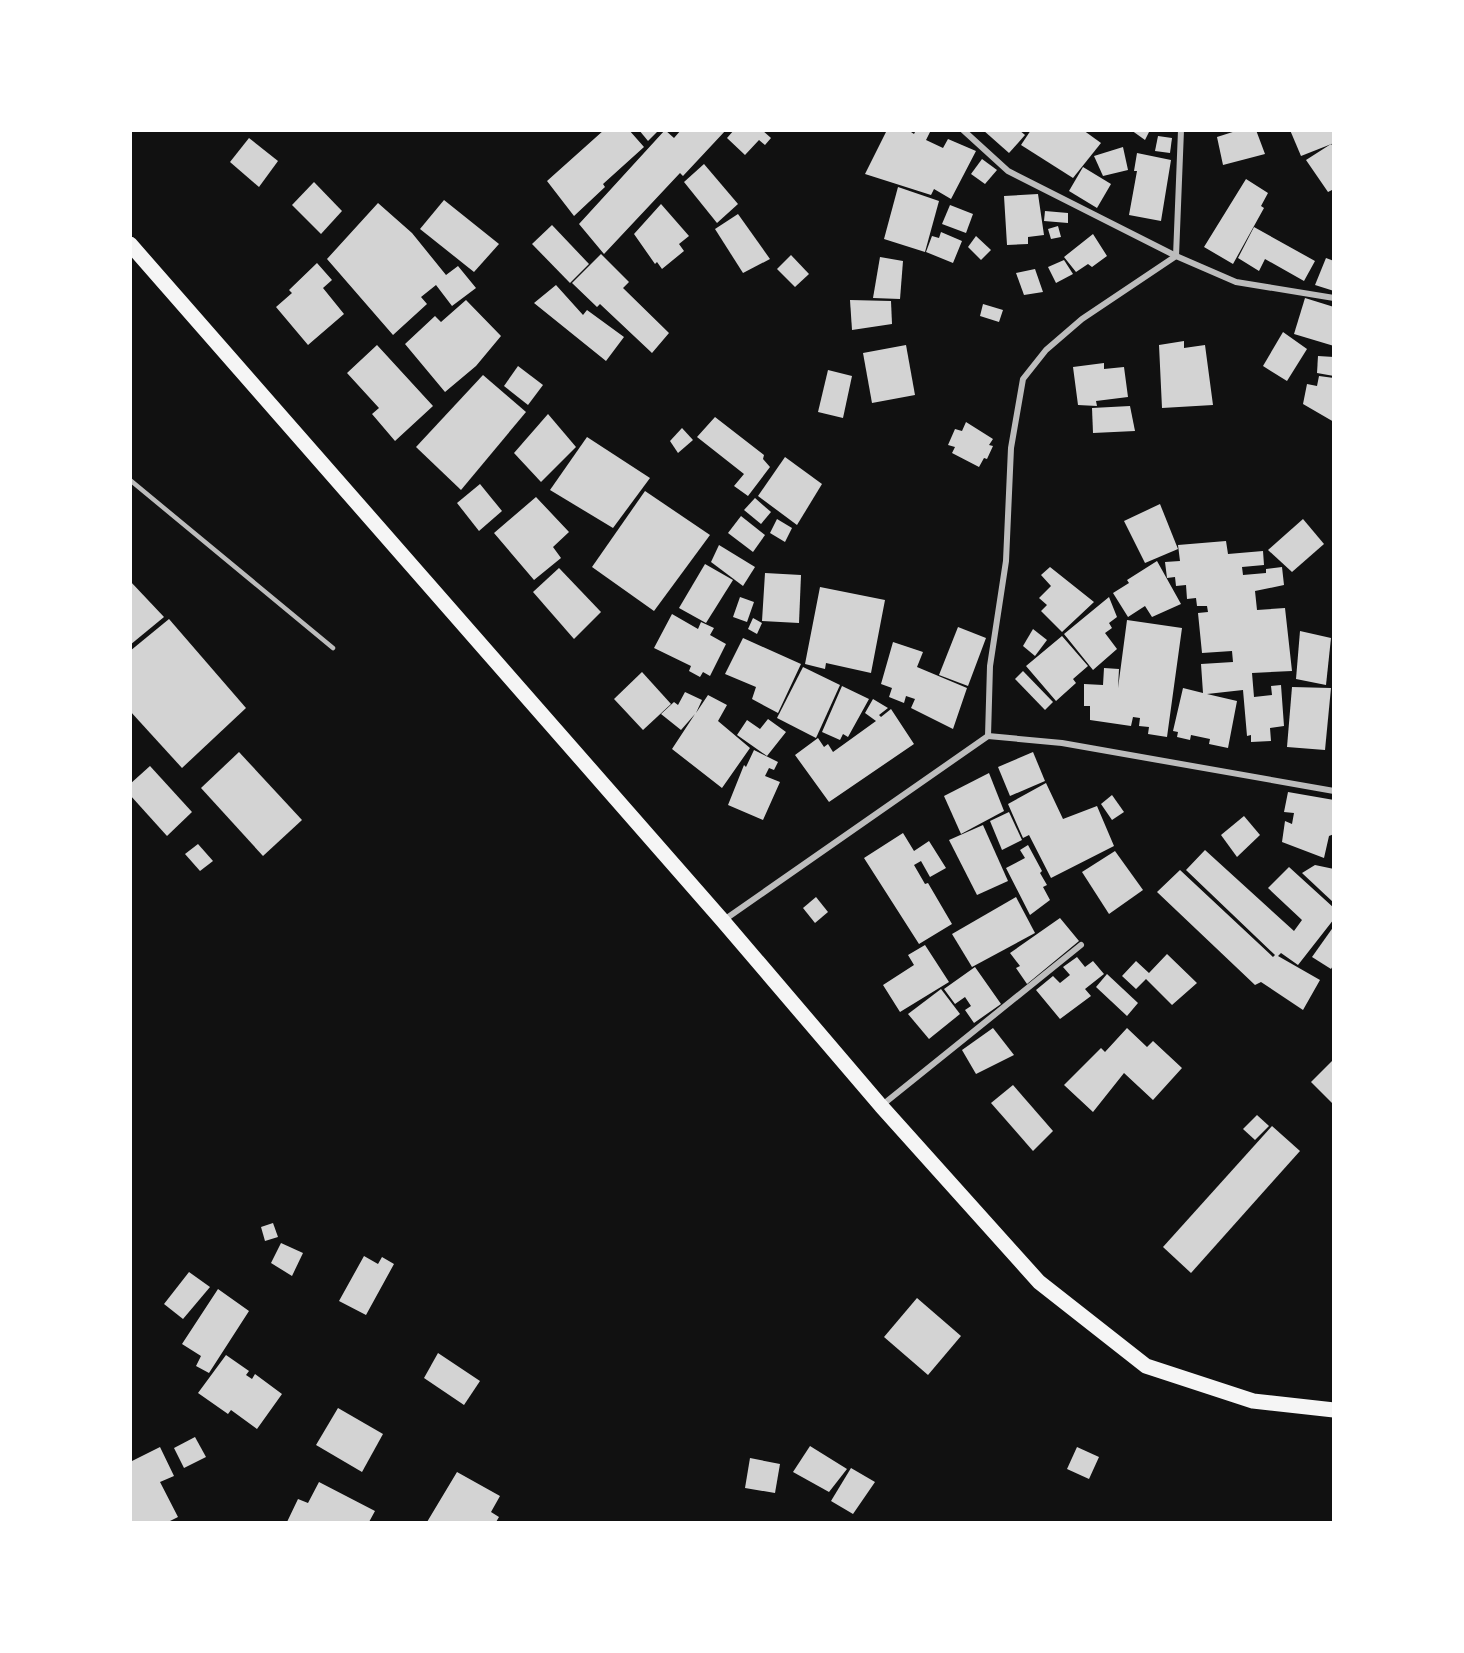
<svg xmlns="http://www.w3.org/2000/svg" width="1464" height="1653" font-family="Montserrat,sans-serif">
<rect width="100%" height="100%" fill="#111"/>
<g fill="#d3d3d3">
<path d="M604,130H629L644,147L603,184L605,187L574,216L547,181Z"/>
<path d="M639,130H659L648,141Z"/>
<path d="M665,130L674,138L681,130H726L683,176L680,173L604,254L579,224Z"/>
<path d="M734,130H762L771,138L765,145L759,140L745,155L727,138Z"/>
<path d="M887,130H908L914,134L916,130H931L926,140L943,148L948,139L976,151L951,199L934,189L931,195L865,174Z"/>
<path d="M983,130H1019L1025,135L1009,153Z"/>
<path d="M1031,130H1083L1101,143L1073,178L1021,145Z"/>
<path d="M1131,130H1150L1145,140Z"/>
<path d="M1239,130H1256L1265,154L1223,165L1217,137Z"/>
<path d="M1290,130H1334V143L1301,156Z"/>
<path d="M1158,136L1172,138L1170,153L1155,151Z"/>
<path d="M249,138L278,161L259,187L230,162Z"/>
<path d="M1331,144L1334,147V189L1328,192L1306,160Z"/>
<path d="M1123,147L1128,170L1103,176L1094,156Z"/>
<path d="M1137,153L1171,160L1161,221L1129,215L1137,171H1134Z"/>
<path d="M982,159L997,170L985,184L971,174Z"/>
<path d="M704,164L738,204L717,223L684,182Z"/>
<path d="M1083,167L1111,184L1097,208L1069,191Z"/>
<path d="M1246,179L1268,193L1261,206L1264,208L1233,264L1204,247Z"/>
<path d="M314,182L342,211L321,234L292,205Z"/>
<path d="M898,187L939,201L925,252L884,239Z"/>
<path d="M1038,194L1044,235L1028,237V244L1007,245L1004,196Z"/>
<path d="M444,200L499,244L474,272L420,229Z"/>
<path d="M378,203L412,233L446,275L458,266L476,288L452,306L436,285L421,297L427,304L393,335L327,259Z"/>
<path d="M661,204L689,236L679,244L684,251L662,269L657,262L655,264L634,234Z"/>
<path d="M950,205L973,214L966,233L942,224Z"/>
<path d="M1045,211L1068,213V223L1044,221Z"/>
<path d="M738,214L770,259L743,273L715,229Z"/>
<path d="M552,225L589,264L570,283L532,244Z"/>
<path d="M1058,226L1061,237L1051,239L1048,229Z"/>
<path d="M1254,227L1315,261L1304,281L1265,259L1259,271L1238,258Z"/>
<path d="M941,232L962,241L953,263L926,252L932,236L939,238Z"/>
<path d="M1093,234L1107,256L1092,267L1088,264L1076,272L1064,257Z"/>
<path d="M976,236L991,250L981,260L968,247Z"/>
<path d="M601,254L629,282L623,288L669,333L652,353L600,304L597,307L572,283Z"/>
<path d="M791,255L809,274L795,287L777,269Z"/>
<path d="M880,257L903,261L900,299L873,298Z"/>
<path d="M1326,258L1334,261V291L1315,285Z"/>
<path d="M1064,260L1073,274L1056,283L1048,267Z"/>
<path d="M317,263L332,280L323,288L344,314L308,345L276,307L292,293L289,290Z"/>
<path d="M1035,269L1043,292L1024,295L1016,273Z"/>
<path d="M556,285L583,315L587,310L624,337L606,361L534,303Z"/>
<path d="M1305,298L1334,307V346L1294,334Z"/>
<path d="M466,300L501,336L476,366L445,392L405,344L435,316L441,322Z"/>
<path d="M850,300L891,301L892,324L852,330Z"/>
<path d="M983,304L1003,310L999,322L980,316Z"/>
<path d="M1283,332L1307,349L1287,381L1263,366Z"/>
<path d="M1184,341V348L1205,345L1213,405L1162,408L1159,345Z"/>
<path d="M377,345L433,406L395,441L372,414L379,408L347,373Z"/>
<path d="M906,345L915,395L872,403L863,353Z"/>
<path d="M1318,356L1334,357V376L1317,373Z"/>
<path d="M1104,363V369L1124,367L1128,397L1096,401L1097,406L1078,405L1073,367Z"/>
<path d="M518,366L543,385L528,405L504,386Z"/>
<path d="M828,370L852,376L843,418L818,412Z"/>
<path d="M483,375L526,412L461,490L416,447Z"/>
<path d="M1319,376L1334,378V422L1303,404L1307,384L1317,386Z"/>
<path d="M1130,406L1135,431L1093,433L1092,408Z"/>
<path d="M548,414L576,447L541,482L514,453Z"/>
<path d="M715,417L764,455L763,459L770,467L748,496L734,486L744,474L697,437Z"/>
<path d="M966,422L993,439L989,445L993,446L987,459L984,458L979,467L952,453L955,447L948,445L955,429L962,431Z"/>
<path d="M682,428L693,440L678,453L670,441Z"/>
<path d="M587,437L650,478L613,528L550,490Z"/>
<path d="M785,457L822,484L797,525L758,496Z"/>
<path d="M480,484L502,511L479,531L457,503Z"/>
<path d="M645,491L710,535L654,611L592,567Z"/>
<path d="M536,497L569,532L553,547L561,558L534,580L494,533Z"/>
<path d="M755,498L771,512L761,524L744,510Z"/>
<path d="M1160,504L1178,549L1145,563L1124,521Z"/>
<path d="M741,516L765,535L753,552L728,533Z"/>
<path d="M777,519L792,528L785,542L770,533Z"/>
<path d="M1303,519L1324,544L1292,572L1268,550Z"/>
<path d="M1226,541L1228,554L1263,551L1264,565L1242,567L1243,575L1266,573V569L1282,567L1284,585L1255,591L1257,610L1285,608L1292,671L1252,673L1254,697L1272,695L1271,686L1281,685L1284,726L1270,728L1271,741L1251,742V735L1247,736L1243,690L1207,694L1237,701L1228,748L1209,744L1210,739L1191,735L1190,740L1177,737L1178,732L1173,731L1183,688L1203,693L1201,664L1233,662L1232,651L1202,653L1198,613L1208,612L1207,606H1197L1196,598L1187,599L1186,585L1176,586L1175,577L1167,578L1165,562L1180,561L1178,545Z"/>
<path d="M719,545L755,567L743,586L711,562Z"/>
<path d="M1157,561L1181,604L1152,617L1145,606L1128,617L1113,593L1129,583L1127,580Z"/>
<path d="M705,564L733,580L706,623L679,608Z"/>
<path d="M1050,567L1094,602L1062,632L1041,611L1047,605L1039,598L1051,586L1041,575Z"/>
<path d="M559,568L601,612L574,639L533,592Z"/>
<path d="M765,573L801,575L799,623L762,621Z"/>
<path d="M130,581L164,617L130,645Z"/>
<path d="M820,587L885,600L871,673L826,663L825,669L805,664Z"/>
<path d="M740,597L754,602L747,622L733,617Z"/>
<path d="M1109,597L1117,617L1109,623L1112,628L1105,633L1117,649L1093,670L1064,634Z"/>
<path d="M672,614L698,629L701,622L714,628L710,635L726,644L710,676L703,672L700,677L689,671L691,666L654,648Z"/>
<path d="M753,618L762,623L757,634L748,629Z"/>
<path d="M169,619L246,708L182,768L130,711V651Z"/>
<path d="M1127,620L1182,628L1167,737L1148,734L1149,727L1139,726L1140,718L1133,717L1131,726L1090,720V706H1084V684L1103,685L1104,668L1119,669L1118,688Z"/>
<path d="M958,627L986,638L968,686L939,675Z"/>
<path d="M1033,629L1047,640L1035,656L1023,646Z"/>
<path d="M1300,631L1331,638L1326,685L1296,679Z"/>
<path d="M1062,636L1088,666L1073,679L1076,683L1056,701L1026,666Z"/>
<path d="M743,638L801,664L778,713L752,699L756,687L725,674Z"/>
<path d="M893,642L923,652L917,667L967,688L953,729L911,708L915,699L906,696L904,703L889,697L892,688L881,684Z"/>
<path d="M803,667L840,685L816,738L777,718Z"/>
<path d="M1023,671L1053,702L1045,710L1015,679Z"/>
<path d="M642,672L671,704L643,730L614,699Z"/>
<path d="M842,686L869,699L848,737L843,734L840,740L822,732Z"/>
<path d="M1292,687L1331,688L1325,750L1287,747Z"/>
<path d="M685,692L702,700L696,713L708,695L727,705L718,721L750,748L722,788L672,749L695,714L681,730L661,714L674,702L678,705Z"/>
<path d="M873,699L888,708L879,715L881,717L891,709L914,744L829,802L795,755L818,738L824,747L828,744L833,752L876,721L865,713Z"/>
<path d="M768,719L786,732L767,756L737,735L747,720L760,729Z"/>
<path d="M754,750L778,762L774,770L769,768L765,776L780,782L763,820L728,805L744,765L746,767Z"/>
<path d="M239,752L302,820L263,856L201,788Z"/>
<path d="M1033,752L1045,781L1010,796L998,767Z"/>
<path d="M150,766L192,812L167,836L130,795V784Z"/>
<path d="M989,773L1004,811L961,834L944,796Z"/>
<path d="M1046,783L1063,819L1097,806L1114,846L1051,878L1029,835L1023,838L1008,804Z"/>
<path d="M1288,792L1334,800V834L1329,836L1324,858L1282,842L1285,821L1292,824L1294,813L1284,812Z"/>
<path d="M1112,795L1124,812L1112,820L1101,804Z"/>
<path d="M1009,812L1022,840L1002,850L990,821Z"/>
<path d="M1244,816L1260,835L1237,857L1221,835Z"/>
<path d="M983,825L1008,881L977,895L949,840Z"/>
<path d="M903,833L914,851L929,841L946,868L930,877L921,861L914,865L925,884L928,883L952,924L919,944L864,858Z"/>
<path d="M198,844L213,861L200,871L185,854Z"/>
<path d="M1028,845L1042,871L1040,873L1047,885L1043,887L1050,900L1030,915L1006,868L1025,858L1020,850Z"/>
<path d="M1205,850L1294,931L1302,920L1268,888L1289,867L1334,908V919L1298,965L1281,953L1278,956L1320,980L1303,1010L1261,982L1255,985L1157,892L1180,870L1273,957L1275,955L1186,870Z"/>
<path d="M1115,851L1143,890L1109,914L1082,872Z"/>
<path d="M1315,865L1334,869V903L1302,873Z"/>
<path d="M816,897L828,912L815,923L803,908Z"/>
<path d="M1016,897L1035,933L972,967L952,934Z"/>
<path d="M1060,918L1079,941L1027,984L1016,968L1020,966L1010,953Z"/>
<path d="M1334,926V964L1331,969L1312,957Z"/>
<path d="M925,945L949,982L900,1012L883,985L914,965L908,955Z"/>
<path d="M1167,954L1197,983L1172,1005L1146,979L1136,989L1122,976L1136,961L1149,973Z"/>
<path d="M1077,957L1085,967L1093,961L1104,974L1085,989L1091,996L1060,1019L1036,990L1053,976L1060,983L1070,975L1063,967Z"/>
<path d="M975,967L1001,1004L974,1023L965,1010L971,1006L965,997L955,1004L944,989Z"/>
<path d="M1107,974L1138,1003L1127,1016L1096,987Z"/>
<path d="M941,989L960,1014L929,1039L908,1014Z"/>
<path d="M993,1028L1014,1055L976,1074L962,1050Z"/>
<path d="M1127,1028L1147,1047L1153,1041L1182,1068L1153,1100L1124,1073L1093,1112L1064,1085L1101,1048L1105,1052Z"/>
<path d="M1334,1059V1105L1311,1082Z"/>
<path d="M1013,1085L1053,1131L1033,1151L991,1103Z"/>
<path d="M1257,1115L1269,1126L1255,1140L1243,1129Z"/>
<path d="M1272,1126L1300,1151L1191,1273L1163,1247Z"/>
<path d="M273,1223L278,1237L265,1241L261,1227Z"/>
<path d="M281,1243L303,1253L292,1276L271,1263Z"/>
<path d="M364,1256L378,1264L382,1257L394,1264L366,1315L339,1301Z"/>
<path d="M189,1272L210,1287L183,1319L164,1304Z"/>
<path d="M218,1289L249,1311L209,1373L196,1366L201,1356L182,1344Z"/>
<path d="M917,1298L961,1336L928,1375L884,1337Z"/>
<path d="M438,1353L480,1381L464,1405L424,1378Z"/>
<path d="M226,1355L249,1371L246,1375L252,1379L255,1374L282,1394L257,1429L231,1410L228,1414L198,1393Z"/>
<path d="M338,1408L383,1434L362,1472L316,1445Z"/>
<path d="M195,1437L206,1457L184,1468L174,1448Z"/>
<path d="M810,1446L847,1469L829,1492L793,1472Z"/>
<path d="M160,1447L174,1476L160,1482L178,1517L168,1522H130V1462Z"/>
<path d="M1077,1447L1099,1457L1089,1479L1067,1469Z"/>
<path d="M750,1458L780,1464L775,1493L745,1488Z"/>
<path d="M851,1468L875,1482L853,1514L831,1501Z"/>
<path d="M457,1472L500,1496L491,1512L499,1517L496,1522H427Z"/>
<path d="M319,1482L375,1511L369,1522H287L298,1499L308,1503Z"/>
</g>
<g fill="none" stroke-linecap="round" stroke-linejoin="round">
<path stroke="#bcbcbc" stroke-width="4.5" d="M130,480L333,648"/>
<g stroke="#bcbcbc" stroke-width="6">
<path d="M963,130L1008,171L1176,256L1236,282L1334,298"/>
<path d="M988,736L1062,743L1334,791"/>
<path d="M724,920L988,736L990,666L1006,561L1011,448L1023,379L1046,350L1082,319L1176,256L1181,130"/>
<path d="M881,1106L1081,945"/>
</g>
<path stroke="#f5f5f5" stroke-width="15" d="M130,244L723,921L881,1106L1039,1282L1146,1366L1253,1401L1334,1410"/>
</g>
<rect width="1464" height="1653" fill="none" stroke="#ffffff" stroke-width="264"/>
</svg>
